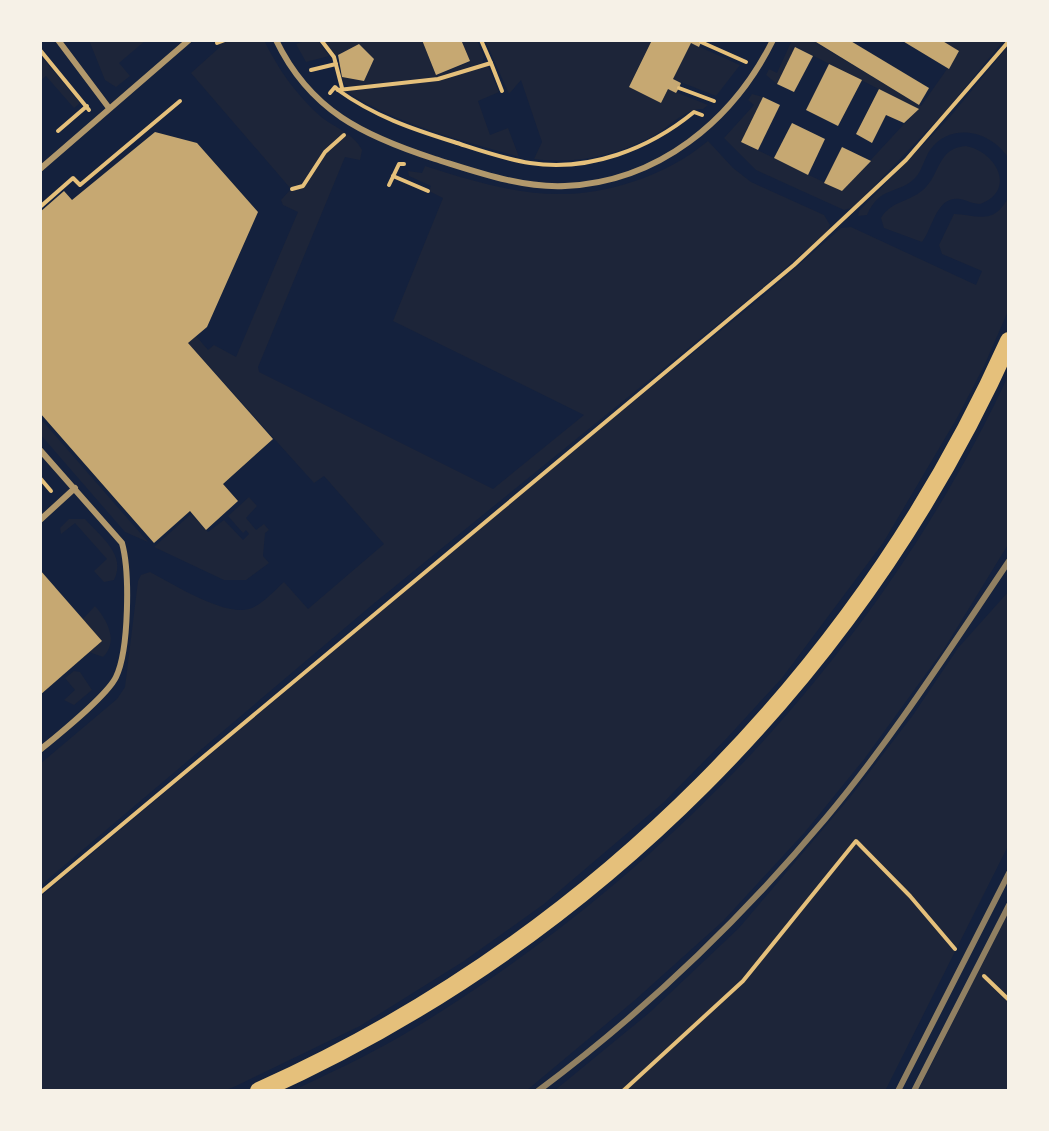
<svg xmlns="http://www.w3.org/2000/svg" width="1049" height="1131" font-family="'PT Sans Narrow',sans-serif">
<rect width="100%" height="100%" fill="#14213d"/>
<g fill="#1d2539">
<path d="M89,40H146L119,63L130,76L116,87L105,80Z"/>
<path d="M214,40H264C278,69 295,93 319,115C332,127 354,133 362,150L360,160L345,157L258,367L259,372L493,489L584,415L393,321L443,198L429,191L431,186L409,176L408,171L422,173L425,166C498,189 557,207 632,182C660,173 685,160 708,141L733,168L751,182L824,215L830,225L827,232L755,294L372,605L40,886V764L117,699L125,687L138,581L141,575L150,572C173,584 223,616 249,609C262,605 274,591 284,582L308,609L384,544L324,476L314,483L188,343L196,336L208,350L214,345L236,357L298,212L283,205L281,200L291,189L191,73L220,47Z"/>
<path d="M307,40H318L329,56L306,62L296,44Z"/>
<path d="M321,40H422L437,75L470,62L462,42L477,40L484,57L482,63L438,77L349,87L344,84L342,77L364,81L374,59L359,44L335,56Z"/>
<path d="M485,40H652L629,87L661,103L668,89L708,105L703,109C686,108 670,126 655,135C619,155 575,165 534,159L542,142L521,80L509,94Z"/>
<path d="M792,40H817L816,43L921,106L959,52L941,40H1004L945,112L854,207L844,210L756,170L724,138L754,105L748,100L752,94L763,97L741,142L842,191L918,109L796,47L777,84L766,75L769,69L777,73Z"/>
<path d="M691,43L740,65L716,96L673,79Z"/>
<path d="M1009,45V159C992,131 951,121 930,150C924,159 922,171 915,178C898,195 880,185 867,215L858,216L859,211L950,117Z"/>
<path d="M40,55L80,103L74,108L46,76L40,81Z"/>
<path d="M488,66L499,92L478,101L490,135L508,128L519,157C458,139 397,125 344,90L438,81Z"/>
<path d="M966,146C997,152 1017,191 980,204C972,204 967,200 960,199C936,196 933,228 922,242L884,228L881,218C891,201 909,202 923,190C941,174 937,148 966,146Z"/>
<path d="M1009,196V309L984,366L957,418L883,543L782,678L726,739L664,802L544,904L464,961L360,1026L236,1086L223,1091H40V897L570,453L761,298L841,228L851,227L976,285L982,271L942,254L939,245L954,214C978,215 994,226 1009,196Z"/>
<path d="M1009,374V543L944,649L865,758L805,832L723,921L635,1000L526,1091H292C336,1070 380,1050 421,1024C673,869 884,643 1009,374Z"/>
<path d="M40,418L148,542L125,532L40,434Z"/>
<path d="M249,497L257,506L246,518L256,530L264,524L269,530L265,533L263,556L269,563L246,580H224L154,547L191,514L208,532L224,520L243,540L249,534L246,530L243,533L228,516Z"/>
<path d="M69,519H85C100,536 127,555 114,580L104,582L94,571L107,559L75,523L61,534L60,528Z"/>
<path d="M1009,591V844L885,1091H554L649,1013L739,928L851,796L913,715L958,648Z"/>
<path d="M95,606C107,620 119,641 103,657L89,652L83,619Z"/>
<path d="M74,671L80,672L92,690L74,705L64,700L75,690L65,678Z"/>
<path d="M1009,911V1091H918Z"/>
</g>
<g fill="#c6a872">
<path d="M422,40H468L462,42L470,61L436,75Z"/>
<path d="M652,40H702L699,47L691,43L673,79L681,83L679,88L676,93L668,89L661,103L629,87Z"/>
<path d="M817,40H849L929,88L919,105L816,42Z"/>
<path d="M901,40H941L959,51L949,69Z"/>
<path d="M359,44L374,59L364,81L342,77L338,55Z"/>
<path d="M795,47L813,56L794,92L777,84Z"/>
<path d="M829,64L862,80L838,126L806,110Z"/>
<path d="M879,89L919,109L904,123L886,115L872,143L856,134Z"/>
<path d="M763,97L780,105L758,150L741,142Z"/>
<path d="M792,123L825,139L808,175L774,158Z"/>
<path d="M155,132L197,143L258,212L207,327L188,343L273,439L223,484L238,501L206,530L190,511L154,543L40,413V212L64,191L72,200Z"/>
<path d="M842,147L871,161L842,191L824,183Z"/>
<path d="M40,570L102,641L40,695Z"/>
</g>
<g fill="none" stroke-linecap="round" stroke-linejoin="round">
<g stroke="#e5c07b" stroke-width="4">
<path d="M222,40L217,43L225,40"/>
<path d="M321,40L334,57L342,88"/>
<path d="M481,40L491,63"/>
<path d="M701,42L746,62"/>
<path d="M40,50L89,110"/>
<path d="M311,70L336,64"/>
<path d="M679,88L714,101"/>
<path d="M338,90C374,116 412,129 454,142C479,150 504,159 530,163C589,172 649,149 694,112L702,115"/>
<path d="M330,93L335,87L338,90L438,79L491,63L502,91"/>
<path d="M58,131L87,106"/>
<path d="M393,176L428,191"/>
<path d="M389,185L399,164H404"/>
<path d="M292,189L303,186L325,152L344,135"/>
<path d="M40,207L73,178L80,185L180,101"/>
<path d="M40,478L51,491"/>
<path d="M40,893L794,265L906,160L1009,41"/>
<path d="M984,976L1009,1000"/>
<path d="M623,1091L743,981L856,841L910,896L955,949"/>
</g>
<g stroke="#b1986c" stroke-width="6">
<path d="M58,40L109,108"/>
<path d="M276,40C310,111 364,136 435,159C477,172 521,188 565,186C658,182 733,121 773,40"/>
<path d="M40,169L189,40"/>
<path d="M40,450L122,543C130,572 129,650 116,677C107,696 58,735 40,750"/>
<path d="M40,520L75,488"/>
</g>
<path stroke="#e5c07b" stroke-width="18" d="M259,1091C591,942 860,673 1009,341"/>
<g stroke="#918062" stroke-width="6">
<path d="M538,1091C644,1012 740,920 825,819C893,738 950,648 1009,561"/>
<path d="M898,1091L1009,873"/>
<path d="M914,1091L1009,905"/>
</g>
</g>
<rect width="1049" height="1131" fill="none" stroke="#f6f1e7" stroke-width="84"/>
</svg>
